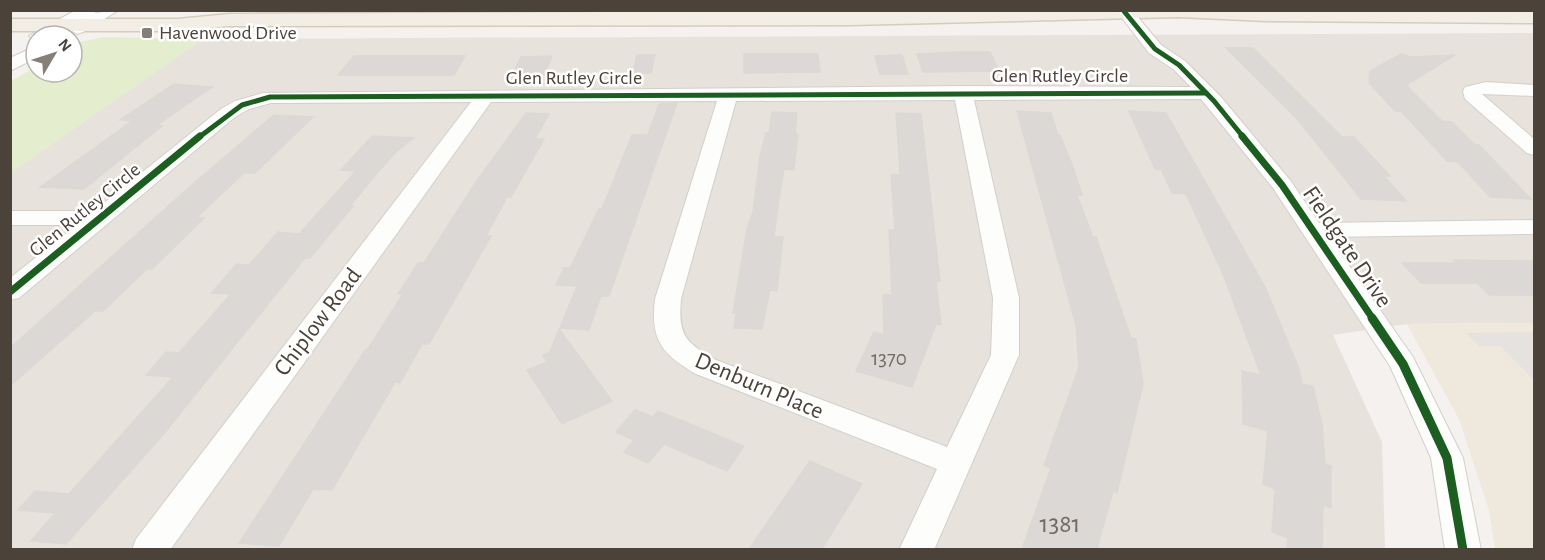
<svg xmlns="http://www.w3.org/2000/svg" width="1545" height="560" font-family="'Alegreya Sans',sans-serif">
<rect width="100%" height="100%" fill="#f4f1ee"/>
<path fill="#e7e3dc" d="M1534,33V323L1407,324L1333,335L1382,442L1385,549H11L10,173L203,39Z"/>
<path fill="#eee8dd" d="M1534,323V549H1495L1489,510L1459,419L1407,324Z"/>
<path fill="#e4eece" d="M104,37L203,39L11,173V81L36,67V72H72V46L80,42Z"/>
<path fill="#e6e2df" d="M1534,332V380L1500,346H1479L1466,333Z"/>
<g fill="#dcd8d5" stroke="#dcd8d4" stroke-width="1.5">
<path d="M1226,48H1253L1342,137H1354L1390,176H1384L1406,201L1361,199L1298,120Z"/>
<path d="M958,52H990L999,71L923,72L917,54Z"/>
<path d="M744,54H818L820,72L744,73Z"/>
<path d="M1401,54L1411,57L1455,55L1406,85L1442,121L1452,122L1475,145H1479L1531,199L1490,197L1458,162L1447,161L1401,111H1395L1369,83L1370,71Z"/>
<path d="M637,55H655L651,73H633Z"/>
<path d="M902,55L908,74H880L875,56Z"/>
<path d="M354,56H465L454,75H338Z"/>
<path d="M552,56L545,74L512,75L521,57Z"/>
<path d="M174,84L212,87L157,125L162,126L84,189L40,187L132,121L120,120Z"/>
<path d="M677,103L609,296H601L589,330L560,328L577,286L556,285L564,268H570L599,209H602L632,135H648L659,104Z"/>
<path d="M1017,111L1051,113L1058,135H1060L1073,167L1082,195H1077L1093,237H1096L1131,338L1136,339L1143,384L1117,493L1113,491L1097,549H1022L1051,468L1044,465L1079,367L1076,325Z"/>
<path d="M1129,111L1166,113L1265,287L1299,369L1302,384L1313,386L1322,424L1325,464L1331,466V508L1323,505L1322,549H1287L1288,538L1272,532L1275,489L1263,484L1268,431L1243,424L1242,371L1261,375L1223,274L1186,194L1172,193L1161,169H1155Z"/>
<path d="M772,112L797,113L795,134H798L794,170L784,169L779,199L774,237H783L777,291L770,290L762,329L734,328L736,313H733L747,229L753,212L760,156L766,133H769Z"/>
<path d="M526,113L549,114L535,139H544L511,197H507L486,236H491L429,344H422L400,383L395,382L332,490L313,489L279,546L239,543L366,349H368L403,294H398L418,263H424L476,182Z"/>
<path d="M896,113L921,114L940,281H936L941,325L936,324L912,387L856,371L874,332L884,335L883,295H892L889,230H895L891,175H900Z"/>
<path d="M274,115L313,117L255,173H244L197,217L204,218L151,270L147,269L103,311H95L10,386V348L194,183Z"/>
<path d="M372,136L414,138L396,152L378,172L350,206H353L310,258H305L162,436L66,544L31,541L55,513L18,510L35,491L69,494L173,377L146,375L166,352L179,353L231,294L211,293L237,264L249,265L278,232L299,234L356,171L341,170Z"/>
<path d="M1454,260L1534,261V295H1489L1477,283H1421L1402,263H1457Z"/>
<path d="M559,329L612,401L562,424L527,370L547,362L543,355L550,352Z"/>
<path d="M635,410L653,417L658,411L744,446L727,471L664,444L648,463L624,452L634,440L616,432Z"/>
<path d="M810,461L862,484L822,549H749Z"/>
</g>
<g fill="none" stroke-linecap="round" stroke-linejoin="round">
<defs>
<g id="minor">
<path d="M76,10H96L95,13L119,10L83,32L77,34L69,29L86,18L50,36H36V41L29,36Z"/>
<path d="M1116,10H1132L1161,45L1185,61L1221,97L1290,180L1319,223L1534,220V234L1329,237L1413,357L1463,458L1481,550H1445L1431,458L1390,366L1273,188L1201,99L974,100L1019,298V355L934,550H899L937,469L696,374C662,354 650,340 655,299L717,101L491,102L170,550H132L136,539L471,102L271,103L249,109L235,117L19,298L10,300V278L77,225H10V211H94L221,109L235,101L263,93L963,86L1191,87L1173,69L1149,53ZM955,100L993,298L991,355L947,447L716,360C685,342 678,336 681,299L736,101Z"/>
<path d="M36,46V58L10,71V58Z"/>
<path d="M1486,82L1534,85V96L1482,94L1534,139V155L1527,153L1465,99L1463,91L1465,87Z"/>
</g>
<path id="major" d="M974,10L1534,11V23L1267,21L1178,17L851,25L229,26L178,31H10V19H178L229,14Z"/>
</defs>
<use href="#minor" stroke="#d2cfcb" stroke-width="2"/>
<use href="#major" stroke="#d6ccbb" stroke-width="3"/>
<use href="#minor" fill="#fdfdfc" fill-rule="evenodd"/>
<use href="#major" fill="#f2eee6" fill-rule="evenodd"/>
<defs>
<g id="cycleway-far2">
<path d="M1123,10L1155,49L1179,65L1214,101L1244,138"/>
<path d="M198,138L242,105L270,97L1206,93"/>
</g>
<g id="cycleway-far1">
<path d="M1242,136L1282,185L1373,319"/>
<path d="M10,292L200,136"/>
</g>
<path id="cycleway" d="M1372,318L1403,364L1447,458L1463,550"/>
</defs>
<use href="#cycleway-far2" stroke="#fff" stroke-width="8"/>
<use href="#cycleway-far1" stroke="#fff" stroke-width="10"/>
<use href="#cycleway" stroke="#fff" stroke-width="13"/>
<use href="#cycleway-far2" stroke="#1b5e20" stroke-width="5"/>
<use href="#cycleway-far1" stroke="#1b5e20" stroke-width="7"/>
<use href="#cycleway" stroke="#1b5e20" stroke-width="9"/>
</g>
<rect fill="#867f78" stroke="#fff" stroke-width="2" x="141" y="27" width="12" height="12" rx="3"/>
<g text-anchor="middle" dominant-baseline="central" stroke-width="5" stroke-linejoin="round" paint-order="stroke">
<g font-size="20" fill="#4b4239" stroke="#fff" text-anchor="start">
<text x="159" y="33">Havenwood Drive</text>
</g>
<g font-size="20" fill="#4b4239" stroke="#fff">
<text x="1060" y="76">Glen Rutley Circle</text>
<text x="574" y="78">Glen Rutley Circle</text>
<text transform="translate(85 210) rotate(-39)">Glen Rutley Circle</text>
</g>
<g font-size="21" fill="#716962">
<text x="889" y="358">1370</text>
</g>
<g font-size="24" fill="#4b4239" stroke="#fff">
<text transform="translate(1347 247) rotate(56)">Fieldgate Drive</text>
<text transform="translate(318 322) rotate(-53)">Chiplow Road</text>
<text transform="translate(759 386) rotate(23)">Denburn Place</text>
</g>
<g font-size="26" fill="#716962">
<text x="1060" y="524">1381</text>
</g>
</g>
<rect width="1545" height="560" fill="none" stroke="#4b4239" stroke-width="24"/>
<g transform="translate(54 54) rotate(51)"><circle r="28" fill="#ffffff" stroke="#b7b3b0" stroke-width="1.5"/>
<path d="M0-4.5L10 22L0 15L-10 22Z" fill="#867f78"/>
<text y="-9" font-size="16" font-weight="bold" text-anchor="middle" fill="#4b4239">N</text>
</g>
</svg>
